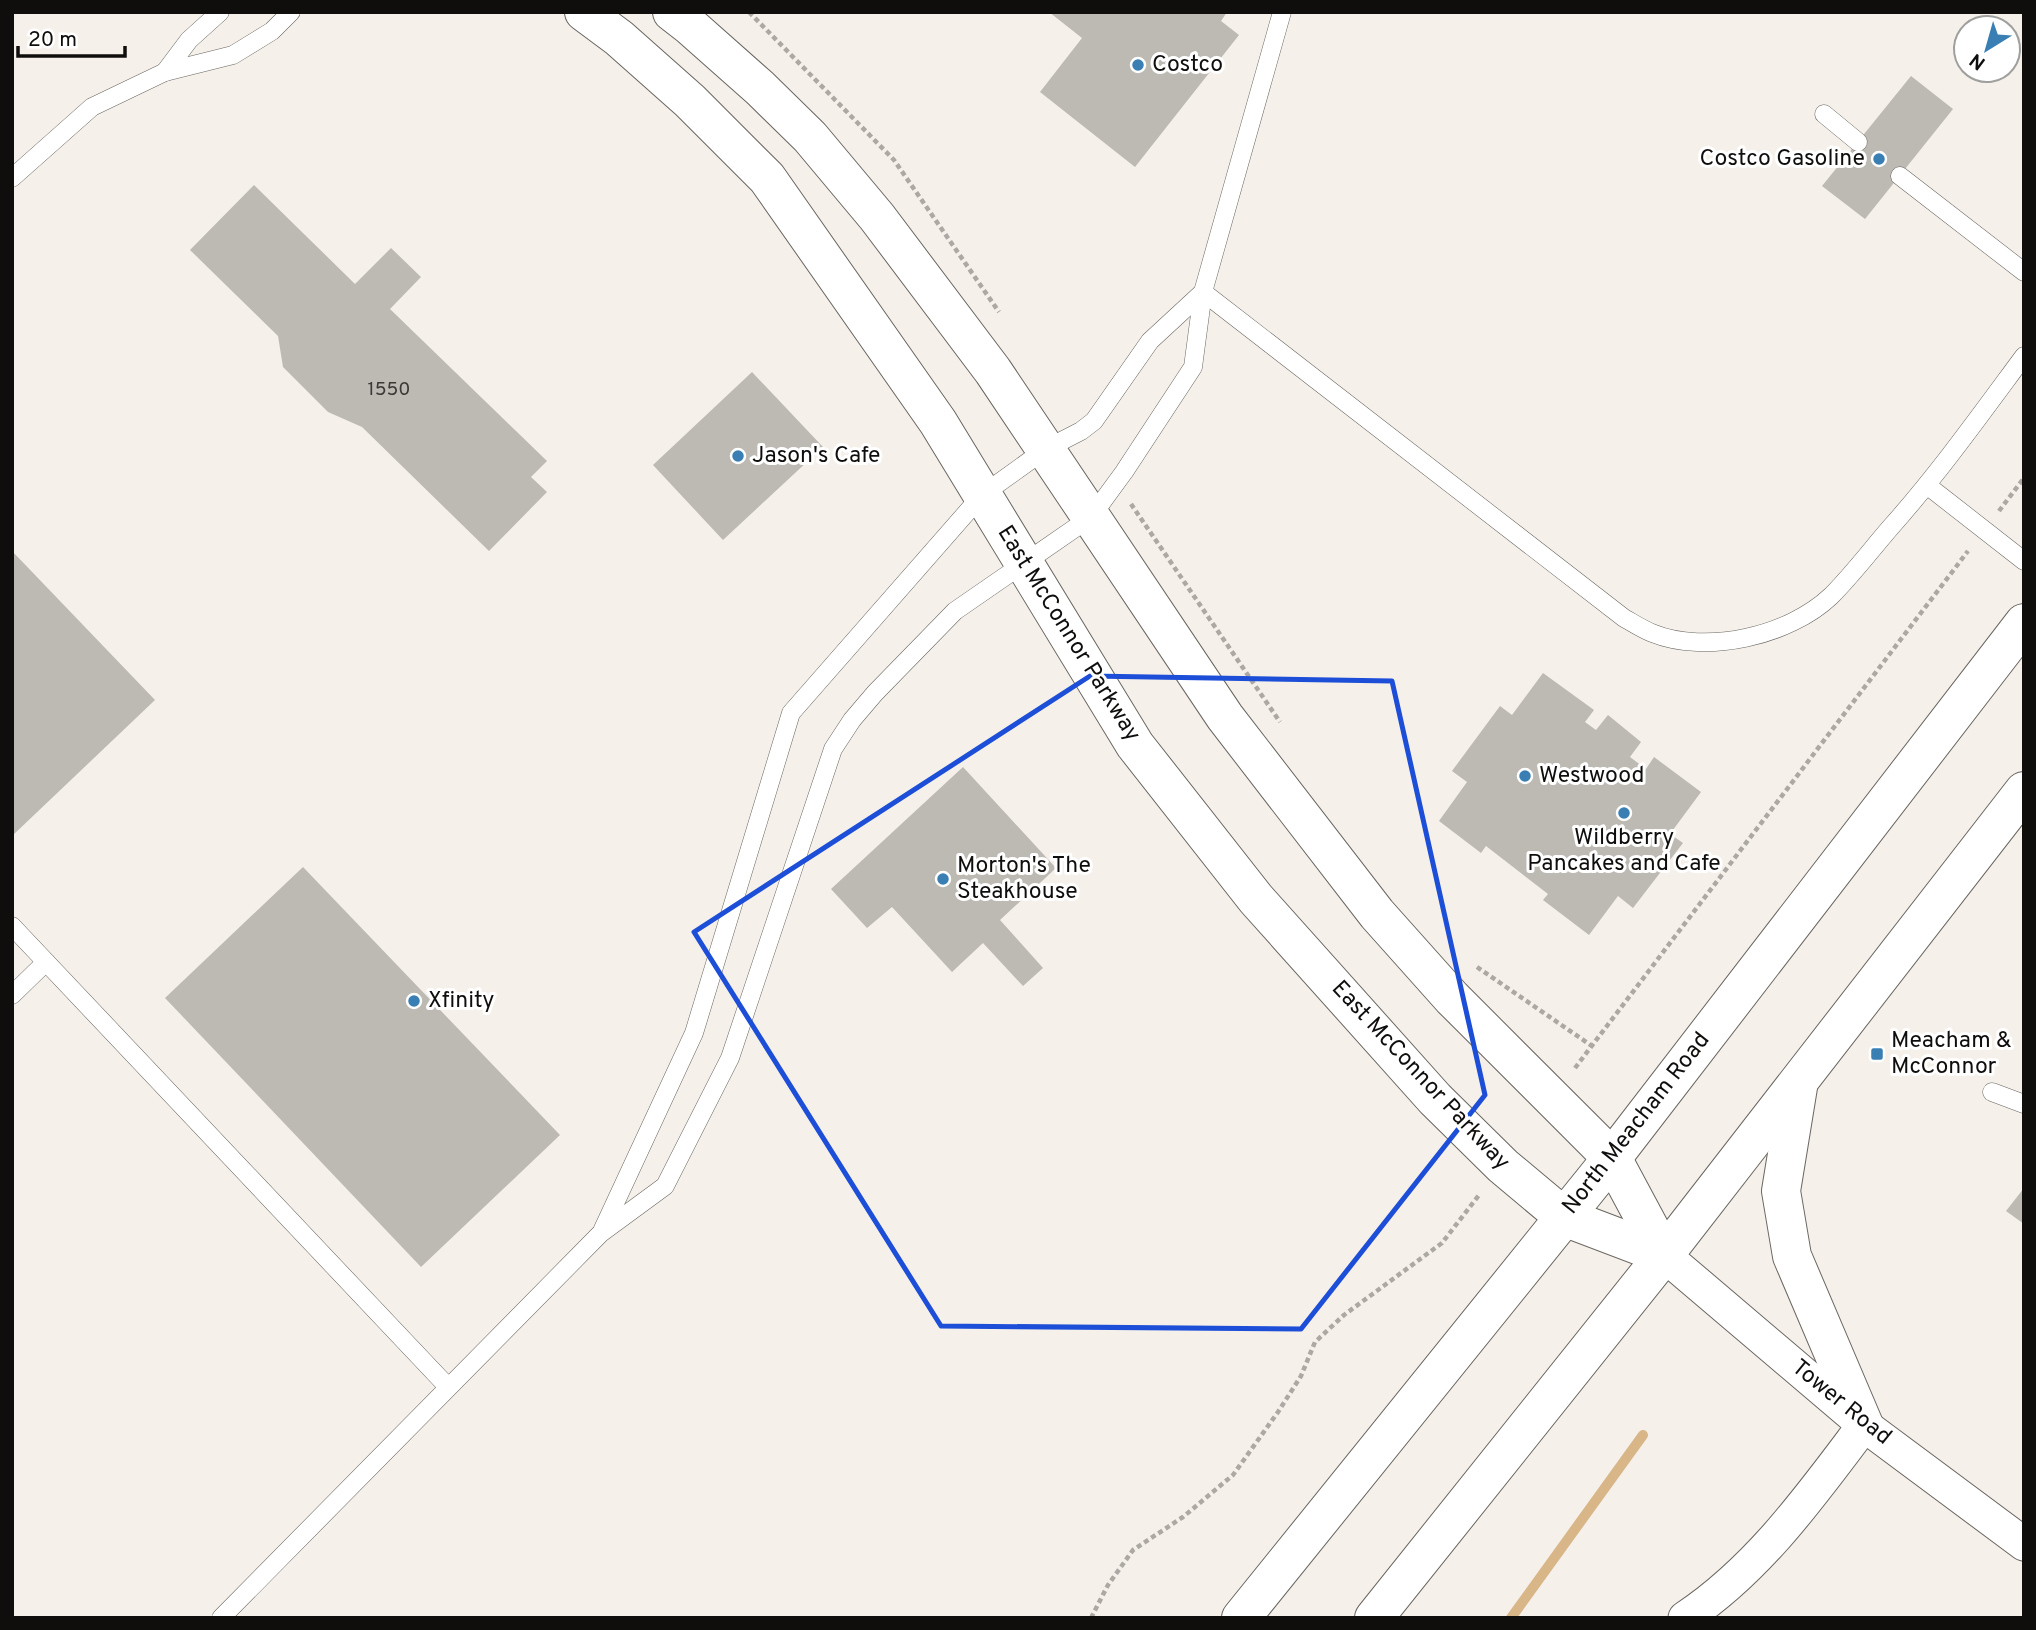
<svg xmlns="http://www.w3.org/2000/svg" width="2036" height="1630" font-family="Overpass,sans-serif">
<rect width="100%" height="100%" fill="#f5f0ea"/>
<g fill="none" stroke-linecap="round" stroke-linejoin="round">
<path stroke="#d8b688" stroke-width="10" d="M1511,1618L1643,1435"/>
</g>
<g fill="#bdb9b3">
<path d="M1049,12H1227L1221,21L1239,35L1135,167L1040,92L1082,38Z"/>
<path d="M1911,76L1953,109L1865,219L1822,186Z"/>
<path d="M254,185L355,284L391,248L421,277L390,309L547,461L531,477L547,492L489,551L362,427L328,412L283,367L278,336L190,250Z"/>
<path d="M752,372L823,447L723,540L653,465Z"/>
<path d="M12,551L155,700L12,836Z"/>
<path d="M1543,673L1594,710L1585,722L1596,730L1608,715L1641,742L1630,757L1646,769L1654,757L1701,792L1670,834L1683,843L1633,908L1618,896L1589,935L1543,900L1548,894L1486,846L1481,853L1439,821L1467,782L1452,771L1500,706L1512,715Z"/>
<path d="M963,767L1056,868L1000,920L1043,968L1023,986L983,943L952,972L892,907L867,928L831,889Z"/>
<path d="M303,867L560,1135L421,1267L165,998Z"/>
<path d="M2024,1188V1224L2006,1211Z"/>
</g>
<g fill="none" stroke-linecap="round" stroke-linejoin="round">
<defs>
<g id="service">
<path d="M165,72L189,40L220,12"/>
<path d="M1824,114L1858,142"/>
<path d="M1900,176L2024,272"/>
<path d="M12,178L92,107L165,72L233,55L272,31L291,12"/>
<path d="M1203,292L1624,618C1633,623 1642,629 1652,633C1706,655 1789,636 1831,596C1852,575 1871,550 1890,528C1939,473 1981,414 2024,356"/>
<path d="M1928,486L2024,561"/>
<path d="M12,926L448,1387"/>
<path d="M12,995L46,962"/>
<path d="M1992,1092L2024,1104"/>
<path d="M603,1229L694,1033L791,713L982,495L1046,449L1081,431L1094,421L1150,341L1203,292"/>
<path d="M221,1618L601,1233L665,1186L730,1058L833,749L852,720L875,693L955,611L1091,517L1124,472L1193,367L1203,292L1282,12"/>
</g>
<g id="minor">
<path d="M1664,1255L1864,1425L2024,1544"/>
<path d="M1685,1618C1759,1569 1812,1494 1864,1425"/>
</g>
<g id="tertiary">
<path d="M584,12L619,38L690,101L767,178L938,422L1135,745L1256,899L1435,1099L1503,1166L1564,1217L1664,1255"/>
<path d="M672,12L690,26L760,88L810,137L877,217L993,371L1225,717L1377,914L1452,998L1612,1158L1664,1255"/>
</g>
<g id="secondary">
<path d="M1798,1087L1781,1191L1792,1256L1864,1425"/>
<path d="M1241,1618L1612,1158L2024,623"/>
<path d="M1374,1618L1664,1255L2024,791"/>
</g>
</defs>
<use href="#service" stroke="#6a6661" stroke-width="19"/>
<use href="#minor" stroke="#6a6661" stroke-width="35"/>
<use href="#tertiary" stroke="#6a6661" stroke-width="40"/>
<use href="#secondary" stroke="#6a6661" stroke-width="40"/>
<g stroke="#aca8a3" stroke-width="4.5" stroke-dasharray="5 3.5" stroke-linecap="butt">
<path d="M749,12L894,160L999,312"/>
<path d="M1131,504L1280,722"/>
<path d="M1999,511L2024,478"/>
<path d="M1477,967L1592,1046"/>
<path d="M1575,1068L1968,551"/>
<path d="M1091,1618L1108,1585L1133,1550L1183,1517L1233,1475L1278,1412L1301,1376L1315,1342L1344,1315L1442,1243L1479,1195"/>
</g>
<use href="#service" stroke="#fff" stroke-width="18"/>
<use href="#minor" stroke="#fff" stroke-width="33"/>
<use href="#tertiary" stroke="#fff" stroke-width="38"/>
<use href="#secondary" stroke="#fff" stroke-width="38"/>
</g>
<path fill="none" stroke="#1d4ed8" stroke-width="5" stroke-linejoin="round" d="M1090,676L1392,681L1485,1095L1301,1329L941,1326L694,932Z"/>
<g fill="#397fb4" stroke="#fff" stroke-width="2.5">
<circle cx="1138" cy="65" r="7"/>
<circle cx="1879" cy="159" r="7"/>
<circle cx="738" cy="456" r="7"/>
<circle cx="1525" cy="776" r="7"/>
<circle cx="1624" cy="813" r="7"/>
<circle cx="943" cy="879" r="7"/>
<circle cx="414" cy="1001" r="7"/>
<rect x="1870" y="1047" width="14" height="14" rx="3.5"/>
</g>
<g text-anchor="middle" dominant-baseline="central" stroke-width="6" stroke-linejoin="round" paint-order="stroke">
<g font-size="19" fill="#3b3936">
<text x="389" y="390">1550</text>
</g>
<g font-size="23" fill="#100e0c" stroke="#fff" text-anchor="start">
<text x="1152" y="65">Costco</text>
<text x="1865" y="159" text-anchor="end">Costco Gasoline</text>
<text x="752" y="456">Jason's Cafe</text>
<text x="1539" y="776">Westwood</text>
<text x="1624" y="838" text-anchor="middle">Wildberry<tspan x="1624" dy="26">Pancakes and Cafe</tspan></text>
<text x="957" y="866">Morton's The<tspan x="957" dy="26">Steakhouse</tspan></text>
<text x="428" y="1001">Xfinity</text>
<text x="1891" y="1041">Meacham &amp;<tspan x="1891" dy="26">McConnor</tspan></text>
</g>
<g font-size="23" fill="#100e0c" stroke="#fff">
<text transform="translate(1068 634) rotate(58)">East McConnor Parkway</text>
<text transform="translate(1420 1076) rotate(47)">East McConnor Parkway</text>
<text transform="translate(1637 1124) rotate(-52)">North Meacham Road</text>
<text transform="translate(1841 1403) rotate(39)">Tower Road</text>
</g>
</g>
<rect width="2036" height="1630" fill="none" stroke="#100e0c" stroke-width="28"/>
<g transform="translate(1987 49) rotate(217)"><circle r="33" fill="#ffffff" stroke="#9f9f9e" stroke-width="2"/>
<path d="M0-5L12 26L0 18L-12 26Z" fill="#397fb4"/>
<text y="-10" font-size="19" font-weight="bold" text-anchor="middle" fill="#100e0c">N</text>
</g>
<path d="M18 46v10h107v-10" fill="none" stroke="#100e0c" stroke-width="3.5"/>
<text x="28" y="46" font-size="21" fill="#100e0c" stroke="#ffffff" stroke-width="5" paint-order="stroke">20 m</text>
</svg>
